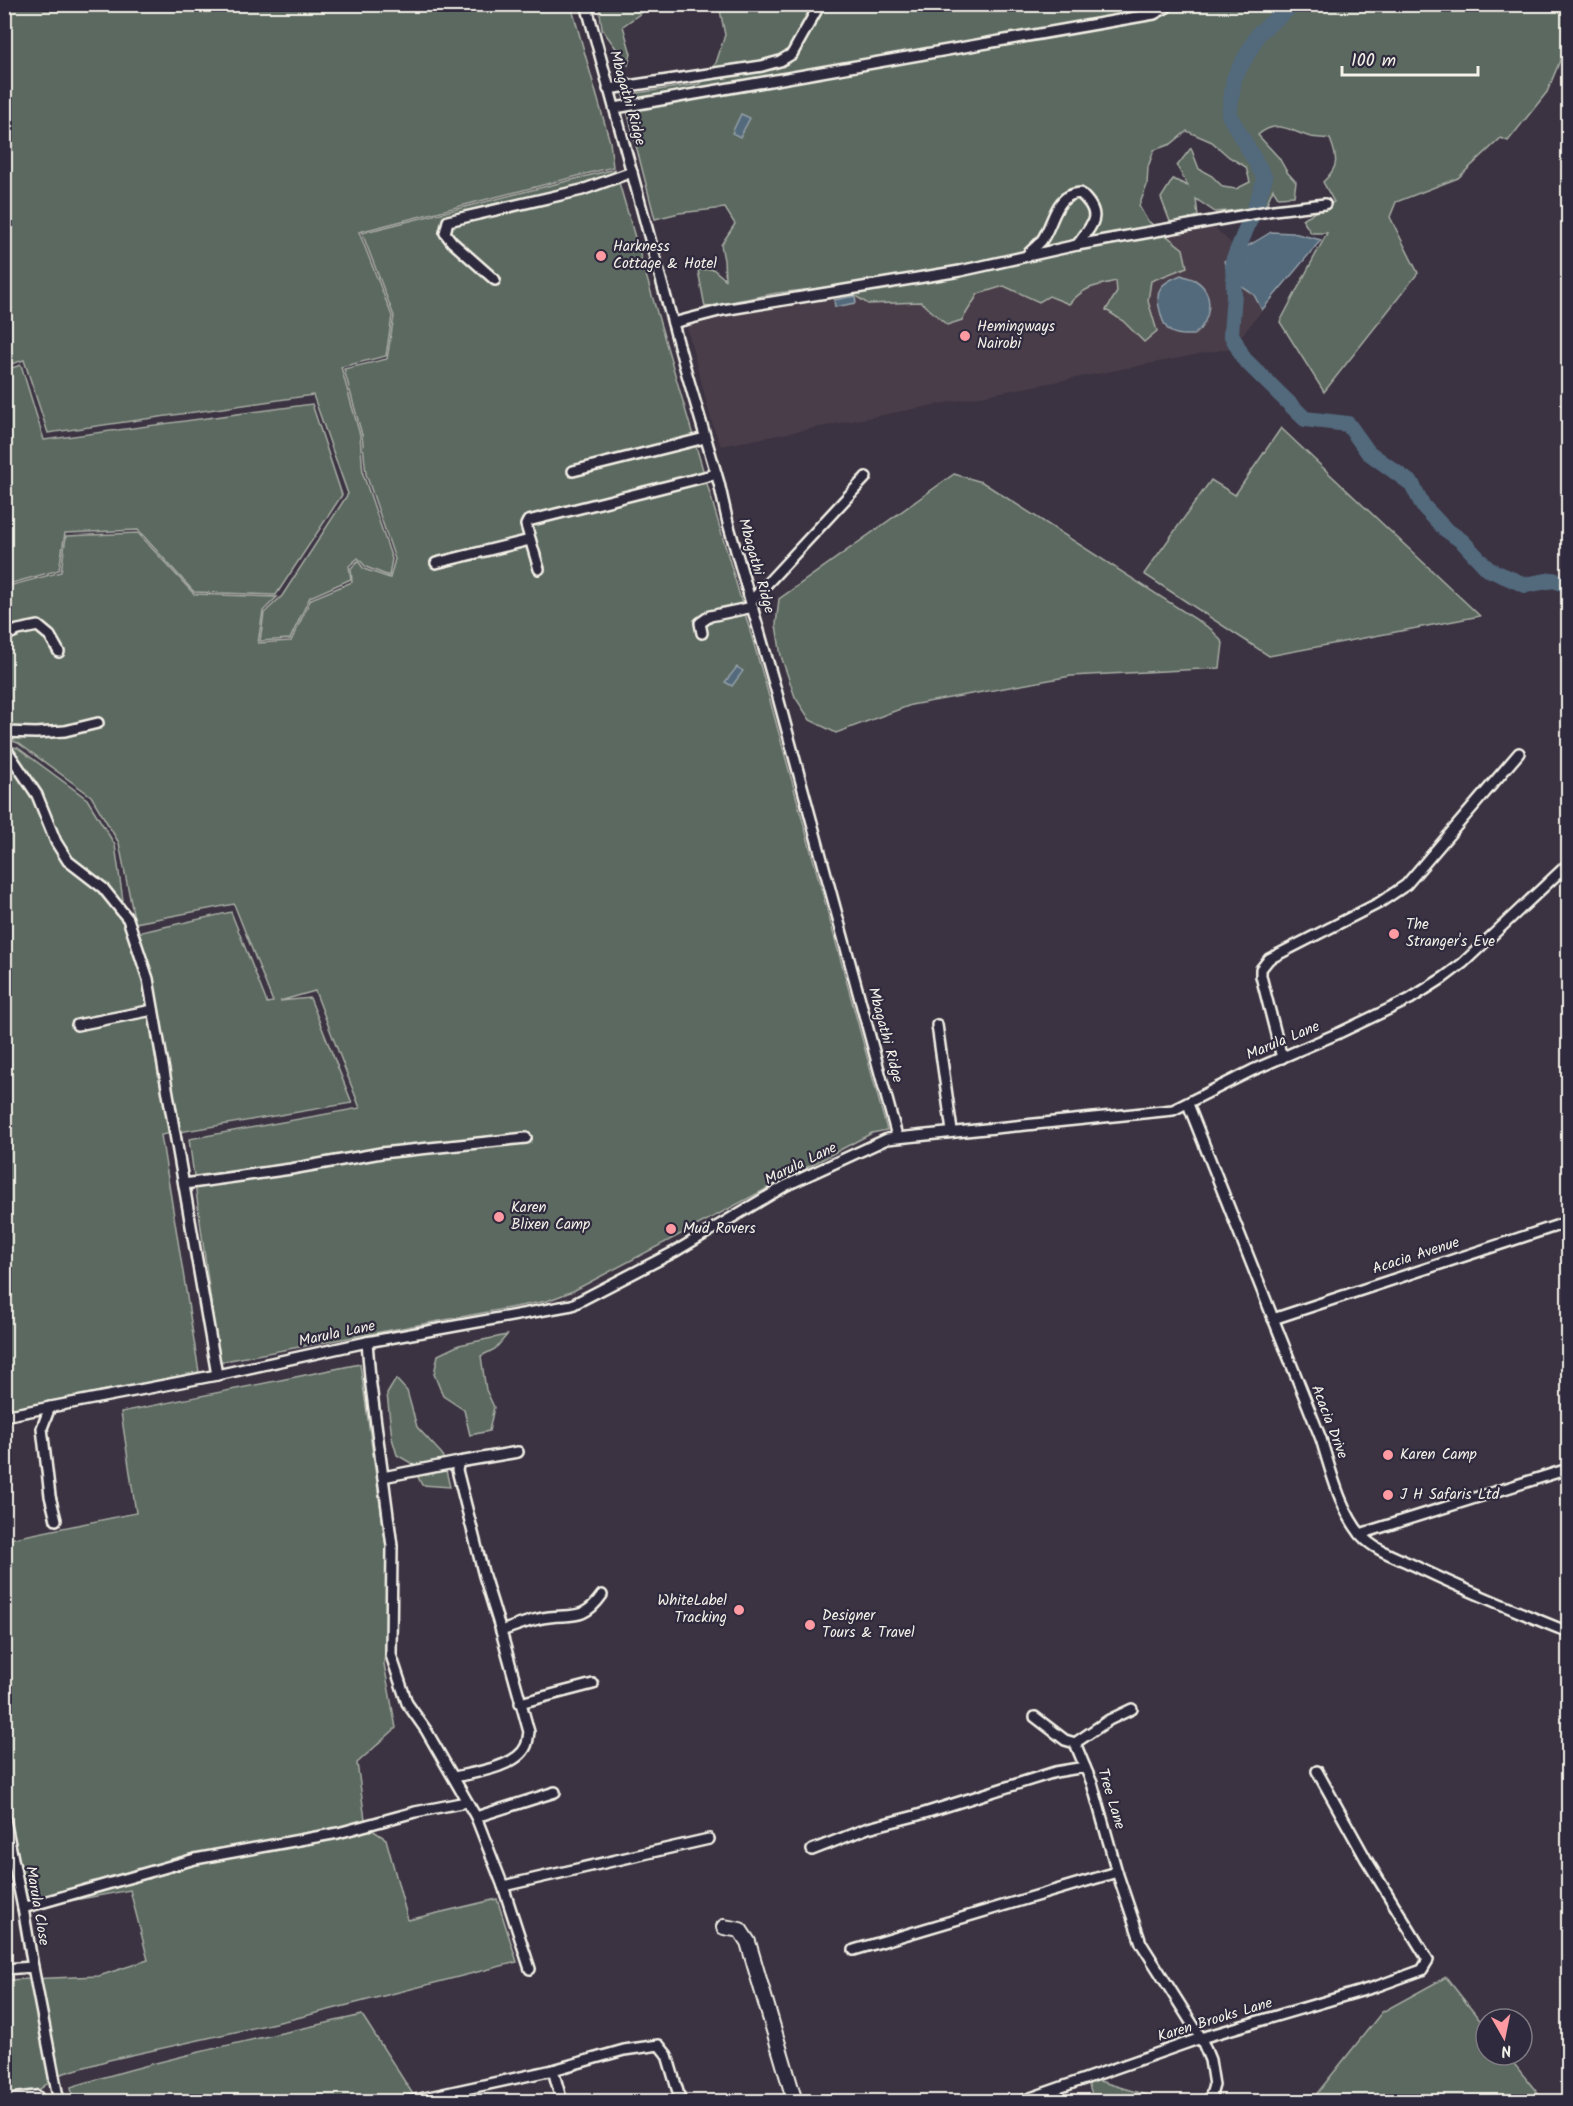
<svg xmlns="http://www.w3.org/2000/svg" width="1573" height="2106" font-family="Kalam,sans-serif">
<rect width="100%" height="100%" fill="#3b3342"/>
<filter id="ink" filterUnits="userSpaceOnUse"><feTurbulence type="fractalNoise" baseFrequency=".0167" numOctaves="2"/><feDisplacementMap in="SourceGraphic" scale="12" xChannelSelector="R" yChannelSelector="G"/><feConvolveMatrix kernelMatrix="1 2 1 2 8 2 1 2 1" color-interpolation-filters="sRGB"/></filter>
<g filter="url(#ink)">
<path fill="#493e48" d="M1205,225L1216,229L1238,250L1250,246L1271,232L1293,233L1321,240L1231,348L721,446L713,426L686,324Z"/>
<g fill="#5b6960" stroke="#a8ada4" stroke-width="1.5">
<path d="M4,5H571L610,142L613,167L359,232L392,316L386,356L341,367L360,435L363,474L392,559L389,576L366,567L358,558L349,566L351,579L310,597L290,639L260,641L264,613L282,596L348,494L313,395L48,433L24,360L5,366Z"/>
<path d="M599,5V4L689,5L644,11L623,26L631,54L628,65L602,29Z"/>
<path d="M719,5H1568V41L1547,92L1508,141L1501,138L1458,178L1396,202L1390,217L1418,273L1324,392L1280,322L1327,233H1311L1302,219L1334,202L1323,182C1339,167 1338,159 1330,139C1324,138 1317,138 1311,137C1291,132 1278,118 1258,135L1279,158L1287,172L1296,182L1294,196L1278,197L1273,189L1266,205L1240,210L1215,212L1196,199L1198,216L1171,224L1161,198L1173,179L1188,186L1177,166L1191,148L1199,169L1212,176L1223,187L1236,189L1250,182L1246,167L1229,157L1212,142L1187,131L1171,144L1154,150L1148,167L1147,185L1139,206L1147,220L1183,249L1187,267L1151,281L1148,301L1157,331L1144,342L1123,321L1106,310L1117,292L1116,281C1094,286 1084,287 1069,304L1049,296L1039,302L1004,286L978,294L962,320L947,325L921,302L868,304L840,286L777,293L705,307L698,270L713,269L725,279L724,260L721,245L735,224L725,208L679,213L655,219L623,95L699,84L716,63L725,35Z"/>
<path d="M615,169L765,682L887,1130L872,1133L573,1291L547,1301L219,1362L189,1139L360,1108L315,991L280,1001L310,998L352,1103L161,1135L199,1372L5,1410L4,745L18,748L87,799L115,845L128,935L231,912L267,1003L273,1002L234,904L135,923L119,843L91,796L18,743L5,738V587L61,572L66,536L138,533L194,594L277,597L263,611L258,643L291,641L311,599L352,582L351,568L358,561L364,569L390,578L395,559L366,474L362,435L344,369L387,359L394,316L362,233Z"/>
<path d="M21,365L44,440L312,404L342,495L276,595L194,592L138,530L65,533L59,570L5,585V370Z"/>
<path d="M1281,428L1480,616L1269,656L1144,574L1211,480L1235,495Z"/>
<path d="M954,474L982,482L1211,629L1223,643L1220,668L1071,676L911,705L836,733L810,720L795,697L781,656L776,625L779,599Z"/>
<path d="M507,1335L495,1349L481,1356L486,1390L494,1407L489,1431L470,1435L464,1410L443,1396L434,1374L438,1355L459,1345Z"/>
<path d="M360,1364L386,1546L388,1612L384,1664L396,1728L357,1763L366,1826L386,1839L408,1920L497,1899L517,1962L293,2019L109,2060L61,2074L40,2089L5,2093V1980L99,1976L148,1960L130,1890L26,1909L5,1799L4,1540L136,1513L121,1412Z"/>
<path d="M396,1379L407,1391L417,1427L442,1454L450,1487L422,1485L411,1463L397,1455L392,1438L387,1394Z"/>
<path d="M1446,1977L1486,2028V2055H1507L1544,2101H1311L1382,2012Z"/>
<path d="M362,2015L414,2096L413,2102H73L71,2087C167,2057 265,2037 362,2015Z"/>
<path d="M1086,2077L1166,2101H1094Z"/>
</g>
<g fill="#52697c" stroke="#939fa7" stroke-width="1.5">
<path d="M741,114L750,118L740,137L732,133Z"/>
<path d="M1271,232L1293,233L1321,240L1262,310L1254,295L1230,278L1224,261C1239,250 1256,242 1271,232Z"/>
<path d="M1181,275C1185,277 1191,278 1195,280C1216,293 1211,321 1194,335C1172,336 1165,333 1160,311C1154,289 1161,283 1181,275Z"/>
<path d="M855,296L856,303L835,307L834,300Z"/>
<path d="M737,667L743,671L732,686L725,682Z"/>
</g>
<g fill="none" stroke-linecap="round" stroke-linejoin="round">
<path stroke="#52697c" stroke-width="16" d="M1294,4L1259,33L1234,78L1229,115L1265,178L1256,205L1233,261L1234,294L1231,334L1244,359L1305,419L1348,424L1368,452L1412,484L1423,506L1445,529L1462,541L1488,569L1525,585L1553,580L1568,585"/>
<defs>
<g id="street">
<path d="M586,4L684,364L719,483L728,523L776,690L897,1136"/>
<path d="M608,89L762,66L780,61L792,54L820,4"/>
<path d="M615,108L1154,14L1167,7"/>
<path d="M1028,254C1033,249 1038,245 1042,240C1054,223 1055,194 1080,193C1104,215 1093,224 1077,245"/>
<path d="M495,280L452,242L445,233L448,221L582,190L632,172"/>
<path d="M673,323L723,310L960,271L1077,245L1274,210L1325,204"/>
<path d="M573,471L705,438"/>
<path d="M436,563L530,540"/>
<path d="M539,569L526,525L528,521L716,474"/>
<path d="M751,601L866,477"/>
<path d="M702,633L700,623L710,616L753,607"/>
<path d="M4,636L18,630L38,626L50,636L59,652"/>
<path d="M4,732L36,733L65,731L98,723"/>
<path d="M4,746L37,795L56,842L68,861L103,888L128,919L148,979L217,1375"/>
<path d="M77,1025L153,1010"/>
<path d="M937,1025L952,1131"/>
<path d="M1282,1058L1261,976V969L1269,959L1379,903L1406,885L1519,753"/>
<path d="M1188,1104L1321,1439C1331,1471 1340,1510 1362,1536C1374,1550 1396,1557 1413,1565C1464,1590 1516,1611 1568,1632"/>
<path d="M184,1184L291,1169L381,1153L526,1138"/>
<path d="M1273,1319L1568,1222"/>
<path d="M367,1342L370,1378L392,1546L391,1655L407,1703L426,1730L476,1817L503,1886L530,1969"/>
<path d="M50,1407L42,1428L50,1496L56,1520"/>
<path d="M4,1416L217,1375L367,1342L572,1305L676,1251L785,1186L887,1139L1173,1110L1253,1070L1339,1033L1410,999L1443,978L1463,963L1568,864"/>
<path d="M383,1477L459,1462"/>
<path d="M1360,1534L1568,1469"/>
<path d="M501,1631L484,1576L457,1470L459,1462L518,1452"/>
<path d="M520,1703L593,1684"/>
<path d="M1035,1717L1065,1740L1075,1743L1085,1767"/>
<path d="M1075,1743L1109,1720L1132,1709"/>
<path d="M454,1777C473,1773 517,1767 526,1746C528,1742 528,1737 529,1732L501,1631C513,1627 525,1622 538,1619C568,1611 581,1625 602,1595"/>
<path d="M4,1815L23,1908L33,1967"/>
<path d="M476,1817L555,1792"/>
<path d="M812,1850L868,1828L915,1816L1055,1772L1085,1767L1092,1783L1117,1872L1141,1943L1201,2038L1210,2060L1214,2085L1209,2102"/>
<path d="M503,1886L709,1839"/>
<path d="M23,1908L195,1859L338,1833L415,1812L466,1802"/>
<path d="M854,1950L1117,1872"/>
<path d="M4,1969L33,1967L59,2102"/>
<path d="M553,2070L562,2102"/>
<path d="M4,2100L37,2096"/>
<path d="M406,2102L553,2070L624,2050L659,2045L667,2055L681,2102"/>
<path d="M1019,2102L1201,2038L1375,1987L1422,1970L1428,1960L1366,1859L1317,1771"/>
</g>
<path id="secondary" d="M724,1927L740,1930L748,1942L795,2102"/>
</defs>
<use href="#street" stroke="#f4f1e8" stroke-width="14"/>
<use href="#secondary" stroke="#f4f1e8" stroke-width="18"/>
<use href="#street" stroke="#2f2a3d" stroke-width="9"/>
<use href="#secondary" stroke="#2f2a3d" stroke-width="14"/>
</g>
</g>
<g fill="#ff9aa2" stroke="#2f2a3d" stroke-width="2">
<circle cx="601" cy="256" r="6"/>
<circle cx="965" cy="336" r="6"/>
<circle cx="1394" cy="934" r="6"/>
<circle cx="499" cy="1217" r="6"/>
<circle cx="671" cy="1229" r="6"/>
<circle cx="1388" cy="1455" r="6"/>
<circle cx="1388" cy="1495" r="6"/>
<circle cx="739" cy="1610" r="6"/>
<circle cx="810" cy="1625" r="6"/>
</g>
<g text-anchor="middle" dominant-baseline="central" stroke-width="4.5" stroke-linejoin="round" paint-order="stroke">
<g font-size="15" fill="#f4f1e8" stroke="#2f2a3d">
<text transform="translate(627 98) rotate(74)">Mbagathi Ridge</text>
<text transform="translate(756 566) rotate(74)">Mbagathi Ridge</text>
<text transform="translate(885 1035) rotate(75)">Mbagathi Ridge</text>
<text transform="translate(1283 1041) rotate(-23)">Marula Lane</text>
<text transform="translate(801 1164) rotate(-26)">Marula Lane</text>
<text transform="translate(1416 1256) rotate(-18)">Acacia Avenue</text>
<text transform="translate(337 1334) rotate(-12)">Marula Lane</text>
<text transform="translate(1329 1422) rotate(69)">Acacia Drive</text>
<text transform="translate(1111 1799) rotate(73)">Tree Lane</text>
<text transform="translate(37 1906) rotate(80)">Marula Close</text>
<text transform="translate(1215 2020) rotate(-17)">Karen Brooks Lane</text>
</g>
<g font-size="15" fill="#f4f1e8" stroke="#2f2a3d" text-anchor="start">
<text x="613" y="247">Harkness<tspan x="613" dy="17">Cottage &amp; Hotel</tspan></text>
<text x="977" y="327">Hemingways<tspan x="977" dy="17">Nairobi</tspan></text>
<text x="1406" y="925">The<tspan x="1406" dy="17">Stranger's Eve</tspan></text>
<text x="511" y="1208">Karen<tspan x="511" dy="17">Blixen Camp</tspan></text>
<text x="683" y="1229">Mud Rovers</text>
<text x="1400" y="1455">Karen Camp</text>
<text x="1400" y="1495">J H Safaris Ltd</text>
<text x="727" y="1601" text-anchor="end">WhiteLabel<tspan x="727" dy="17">Tracking</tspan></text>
<text x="822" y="1616">Designer<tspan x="822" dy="17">Tours &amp; Travel</tspan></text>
</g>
</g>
<rect width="1573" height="2106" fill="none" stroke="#2f2a3d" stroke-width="24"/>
<rect x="12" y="12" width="1549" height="2082" fill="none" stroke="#f4f1e8" stroke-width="2" filter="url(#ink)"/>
<g transform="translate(1504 2037) rotate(171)"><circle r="28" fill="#2f2a3d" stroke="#7e7a81" stroke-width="1.5"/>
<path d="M0-4.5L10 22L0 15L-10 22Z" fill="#ff9aa2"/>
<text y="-9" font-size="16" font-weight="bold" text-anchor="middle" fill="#f4f1e8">N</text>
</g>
<path d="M1342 66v9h136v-9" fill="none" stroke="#f4f1e8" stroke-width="3"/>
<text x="1351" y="66" font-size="18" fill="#f4f1e8" stroke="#2f2a3d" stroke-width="4.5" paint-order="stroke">100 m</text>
</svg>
